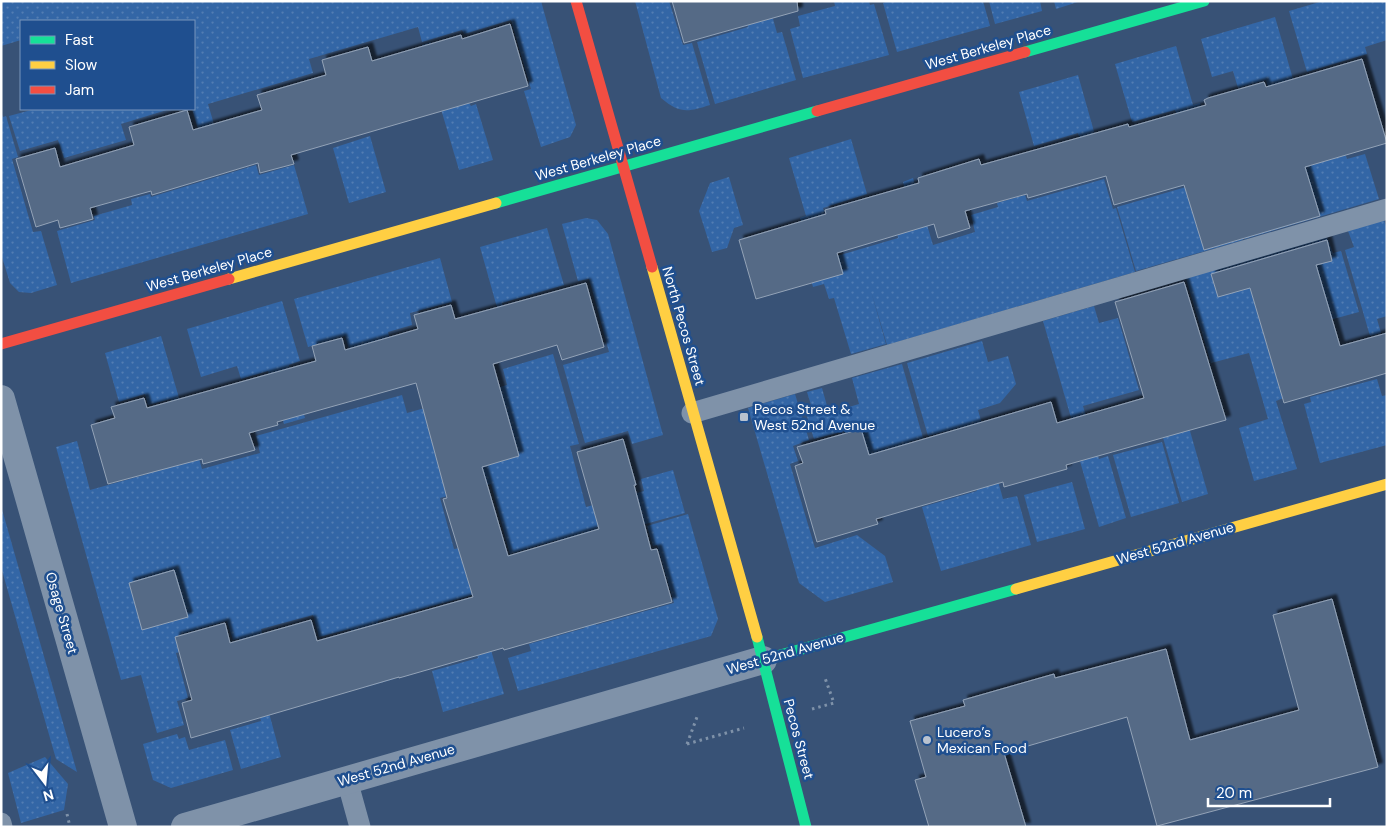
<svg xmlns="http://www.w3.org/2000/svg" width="1388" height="828" font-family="'DM Sans',sans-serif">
<defs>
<pattern id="grass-dots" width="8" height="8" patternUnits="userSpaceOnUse" patternTransform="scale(1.25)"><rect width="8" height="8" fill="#3366a6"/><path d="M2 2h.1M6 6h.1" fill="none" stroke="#527db3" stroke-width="1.8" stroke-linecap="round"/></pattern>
<filter id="shadow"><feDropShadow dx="4.5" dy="-4.5" stdDeviation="1" flood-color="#0009"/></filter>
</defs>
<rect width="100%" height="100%" fill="#385276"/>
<g fill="url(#grass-dots)">
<path d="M1,1H541L576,125L570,137L541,147L524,91L531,89L511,20L464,34L462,30L422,42L418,27L309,59L313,73L208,104L227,168L211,173L192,109H194V21H21V40L1,46Z"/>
<path d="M635,1H669L683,45L692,43L710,105C688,112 680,114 661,98Z"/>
<path d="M740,1H768L777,33L782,32L796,80L715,104L697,42L748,27Z"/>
<path d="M834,1H869L870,5L874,4L889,55L803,78L790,29L800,26L798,16L835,6Z"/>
<path d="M888,1H983L990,26L897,52L883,3Z"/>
<path d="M989,1H1040L1042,11L995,24Z"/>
<path d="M1054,1H1081L1056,9Z"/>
<path d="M1323,1H1387V40L1365,47L1367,54L1307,72L1289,11Z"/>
<path d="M1275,17L1293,79L1340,139L1347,159L1365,154L1379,199L1245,239L1229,185L1286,151L1266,80L1238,88L1233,71L1212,77L1201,39Z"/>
<path d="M431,42L450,108L469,103L471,106L476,104L493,160L459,170L422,45Z"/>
<path d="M1176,46L1193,105L1200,103L1220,173L1196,180L1175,110L1132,122L1115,64Z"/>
<path d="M1078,75L1106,174L1090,178L1078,133L1034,146L1019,92Z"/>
<path d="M35,109H170L121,124L126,140L64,158L58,140L20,151L9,116Z"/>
<path d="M1,112L3,117L6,116L18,157L12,159L33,232L41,231L57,285L31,293L19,292L10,283L1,254Z"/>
<path d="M370,136L386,192L349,203L333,148Z"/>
<path d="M851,139L867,194L823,208L837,256L898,238L897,231L915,226L903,182L913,178L933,245L975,232L971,215L998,207L997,203L1025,195L1027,201L1104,179L1113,209L1116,208L1135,272L887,345L871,291L886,344L851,354L834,298L829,299L824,284L813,287L808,269L814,266L800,218L806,216L789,158Z"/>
<path d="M256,165L259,175L294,165L308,214L71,283L57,231L95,220L94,216L132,205L131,199L150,194L151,197Z"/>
<path d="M1224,176L1243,240L1136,271L1117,207Z"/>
<path d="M729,177L743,225L734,228L727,248L712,252L699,211L710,183Z"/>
<path d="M586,218L597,220L608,234L663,435L632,444L628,431L585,443L563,365L609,352L589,279L578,281L562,224Z"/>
<path d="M1384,220L1387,229V316L1377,319L1381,333L1370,336L1345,250L1354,247L1348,231Z"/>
<path d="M547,228L564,285L502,303L517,355L511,357L480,247Z"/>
<path d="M1327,237L1333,253L1341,251L1359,312L1267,337L1286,397L1276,401L1297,469L1254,481L1239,428L1268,419L1249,353L1211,363L1186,278Z"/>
<path d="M440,258L452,302L410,313L412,325L388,332L403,387L387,391L374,342L349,349L345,336L308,347L294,299Z"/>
<path d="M282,301L300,361L289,365L305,418L284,424L268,371L241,379L237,366L201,377L187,329Z"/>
<path d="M1094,306L1099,323L1118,318L1139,390L1083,406L1099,459L1108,456L1126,518L1099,527L1073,437L1076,435L1043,321Z"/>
<path d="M161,336L193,446L186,448L171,399L148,405L145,394L119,402L105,353Z"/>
<path d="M982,341L988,362L1008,356L1016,384L1000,403L978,410L1003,499L1017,496L1031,545L941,571L922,507L977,491L959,428L928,436L907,363Z"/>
<path d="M553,354L579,444L570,446L586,507L644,491L641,479L673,470L685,513L595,538L567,569L558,540L510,554L491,484L440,498L454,549L460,548L473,595L378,621L394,679L366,687L350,629L319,637L313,615L261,629L268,659L247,665L239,639L233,640L227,621L178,635L183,651L176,653L188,698L177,701L184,725L157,733L141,675L121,680L56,447L77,441L90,490L148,474L145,463L196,448L202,469L260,453L256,436L402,395L407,413L507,385L503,369Z"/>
<path d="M902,364L923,438L909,442L915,461L897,467L849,451L842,432L814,439L804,407L811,405L807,392L822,388L829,413L859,404L852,378Z"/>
<path d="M1377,379L1382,396L1387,395V445L1320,463L1304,404L1311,402L1310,397Z"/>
<path d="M1178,389L1208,494L1182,502L1151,397Z"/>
<path d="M795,394L809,440L793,446L798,461L790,464L815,548L857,535L885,556L893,582L825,602L799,583L748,408Z"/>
<path d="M1162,442L1179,503L1131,517L1113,455Z"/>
<path d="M1072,482L1085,529L1037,542L1024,495Z"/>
<path d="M1,506L77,772L56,759L1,567Z"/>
<path d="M688,514L718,619L711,636L518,691L508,658L531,651L529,644L585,628L569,572L580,569L596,625L674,603L657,545L653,546L647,526Z"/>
<path d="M475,596L504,694L443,712L432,671L478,658L461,600Z"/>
<path d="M256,665L281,757L241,769L230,730L261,721L246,667Z"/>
<path d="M177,734L179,739L185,737L189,750L225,740L233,770L171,788L153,780L143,744Z"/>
<path d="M45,757L68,784L64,810L21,823L8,773Z"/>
</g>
<g fill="#546a86" stroke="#94a3b7" filter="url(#shadow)">
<path d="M672,1H797L798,11L684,43Z"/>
<path d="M510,24L528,86L291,155L294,164L260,173L258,163L152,195L151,191L90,208L93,219L60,228L58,220L36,227L16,159L55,148L60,167L134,145L129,127L187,110L193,130L262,110L257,95L326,75L322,60L368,47L372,61L461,35L462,39Z"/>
<path d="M1362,59L1387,143L1305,167L1320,216L1204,250L1184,185L1114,205L1106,176L1028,198L1027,194L965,211L970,228L938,238L934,224L837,253L843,274L756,299L739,240L826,214L825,210L919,183L918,178L979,159L981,165L1128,124L1129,127L1206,105L1204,100L1208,98L1264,82L1266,87Z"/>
<path d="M1327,240L1332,261L1316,265L1340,346L1387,333V373L1284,403L1250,288L1218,297L1211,274Z"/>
<path d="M1184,282L1226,420L1066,465L1067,469L1004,487L1003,482L876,519L878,524L817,542L795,466L803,463L797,447L861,429L869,455L1051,402L1057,423L1144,398L1115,302Z"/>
<path d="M586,283L604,347L562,360L557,345L493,364L519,456L482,467L508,556L599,529L577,452L623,439L636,485H634L651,550L657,549L672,602L504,650L503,648L399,678V677L191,738L182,703L192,700L175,637L225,623L230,643L311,620L317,641L473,597L443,499L447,498L416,383L277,422L278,425L249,433L255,450L203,464L202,459L108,484L91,425L115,418L111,407L144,398L147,408L316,361L312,346L342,338L345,350L418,329L414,315L451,305L455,319Z"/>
<path d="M174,570L188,617L142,630L129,583Z"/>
<path d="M1332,599L1378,767L1157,826L1127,717L1004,753L1026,827H929L915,780L926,777L910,721L965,706L963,700L1054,674L1055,678L1166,649L1190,740L1299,710L1273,615Z"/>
</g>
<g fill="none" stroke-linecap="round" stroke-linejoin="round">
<g stroke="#7f92a9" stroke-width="3" stroke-dasharray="2.5 4" stroke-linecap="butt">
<path d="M812,709L834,703L825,678"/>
<path d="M687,744L744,728"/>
<path d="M687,744L697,717"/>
<path d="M67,814L70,827"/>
</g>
<g stroke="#7f92a9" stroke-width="21">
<path d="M692,413L1387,209"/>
<path d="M347,780L360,827"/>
<path d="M1,823L2,827"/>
</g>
<g stroke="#7f92a9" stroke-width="28">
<path d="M1,399L123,827"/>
<path d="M185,827L763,660"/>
</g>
<g stroke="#16e098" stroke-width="11">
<path d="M1025,52L1204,1"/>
<path d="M496,203L817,111"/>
<path d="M757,637L806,827"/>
<path d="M763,660L1016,589"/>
</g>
<g stroke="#ffcf43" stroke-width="11">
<path d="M652,267L757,637"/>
<path d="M229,279L496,203"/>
<path d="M1016,589L1387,484"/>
</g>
<g stroke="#f24e42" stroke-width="11">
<path d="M576,1L652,267"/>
<path d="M817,111L1025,52"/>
<path d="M1,344L229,279"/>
</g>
</g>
<g fill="#b9c2cf" stroke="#1f4f8f" stroke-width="2">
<rect x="739" y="412" width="10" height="10" rx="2.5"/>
<circle cx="927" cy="740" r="5"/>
</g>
<g text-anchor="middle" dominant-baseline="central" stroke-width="5" stroke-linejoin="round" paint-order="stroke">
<g font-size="14" fill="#fff" stroke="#1f4f8f">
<text transform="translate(988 47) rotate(-16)">West Berkeley Place</text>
<text transform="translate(598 158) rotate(-16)">West Berkeley Place</text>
<text transform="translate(209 269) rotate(-16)">West Berkeley Place</text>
<text transform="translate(684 326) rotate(74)">North Pecos Street</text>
<text transform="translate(1175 543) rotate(-16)">West 52nd Avenue</text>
<text transform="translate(62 613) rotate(74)">Osage Street</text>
<text transform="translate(785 653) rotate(-16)">West 52nd Avenue</text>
<text transform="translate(799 739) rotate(75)">Pecos Street</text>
<text transform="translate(396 765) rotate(-16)">West 52nd Avenue</text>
</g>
<g font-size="14" fill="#fff" stroke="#1f4f8f" text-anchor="start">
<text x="754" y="409">Pecos Street &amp;<tspan x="754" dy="16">West 52nd Avenue</tspan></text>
<text x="937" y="732">Lucero’s<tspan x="937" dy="16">Mexican Food</tspan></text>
</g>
</g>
<rect width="1388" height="828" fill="none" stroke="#ffffff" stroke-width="5"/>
<rect x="20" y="20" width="175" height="90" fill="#1f4f8f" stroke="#7995bc"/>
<rect x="30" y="36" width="25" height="8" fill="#16e098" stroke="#7995bc"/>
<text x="65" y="45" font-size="15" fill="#ffffff">Fast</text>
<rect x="30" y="61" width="25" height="8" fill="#ffcf43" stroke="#7995bc"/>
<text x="65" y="70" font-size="15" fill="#ffffff">Slow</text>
<rect x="30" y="86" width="25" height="8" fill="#f24e42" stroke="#7995bc"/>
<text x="65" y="95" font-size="15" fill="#ffffff">Jam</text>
<g transform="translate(45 783) rotate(164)" stroke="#1f4f8f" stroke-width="4" paint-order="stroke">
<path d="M0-4L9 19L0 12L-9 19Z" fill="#ffffff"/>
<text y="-8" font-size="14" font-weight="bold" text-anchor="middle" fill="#ffffff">N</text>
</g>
<path d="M1208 798v8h122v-8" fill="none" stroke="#ffffff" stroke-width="2.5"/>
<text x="1216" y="798" font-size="15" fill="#ffffff" stroke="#1f4f8f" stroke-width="4" paint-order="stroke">20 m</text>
</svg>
